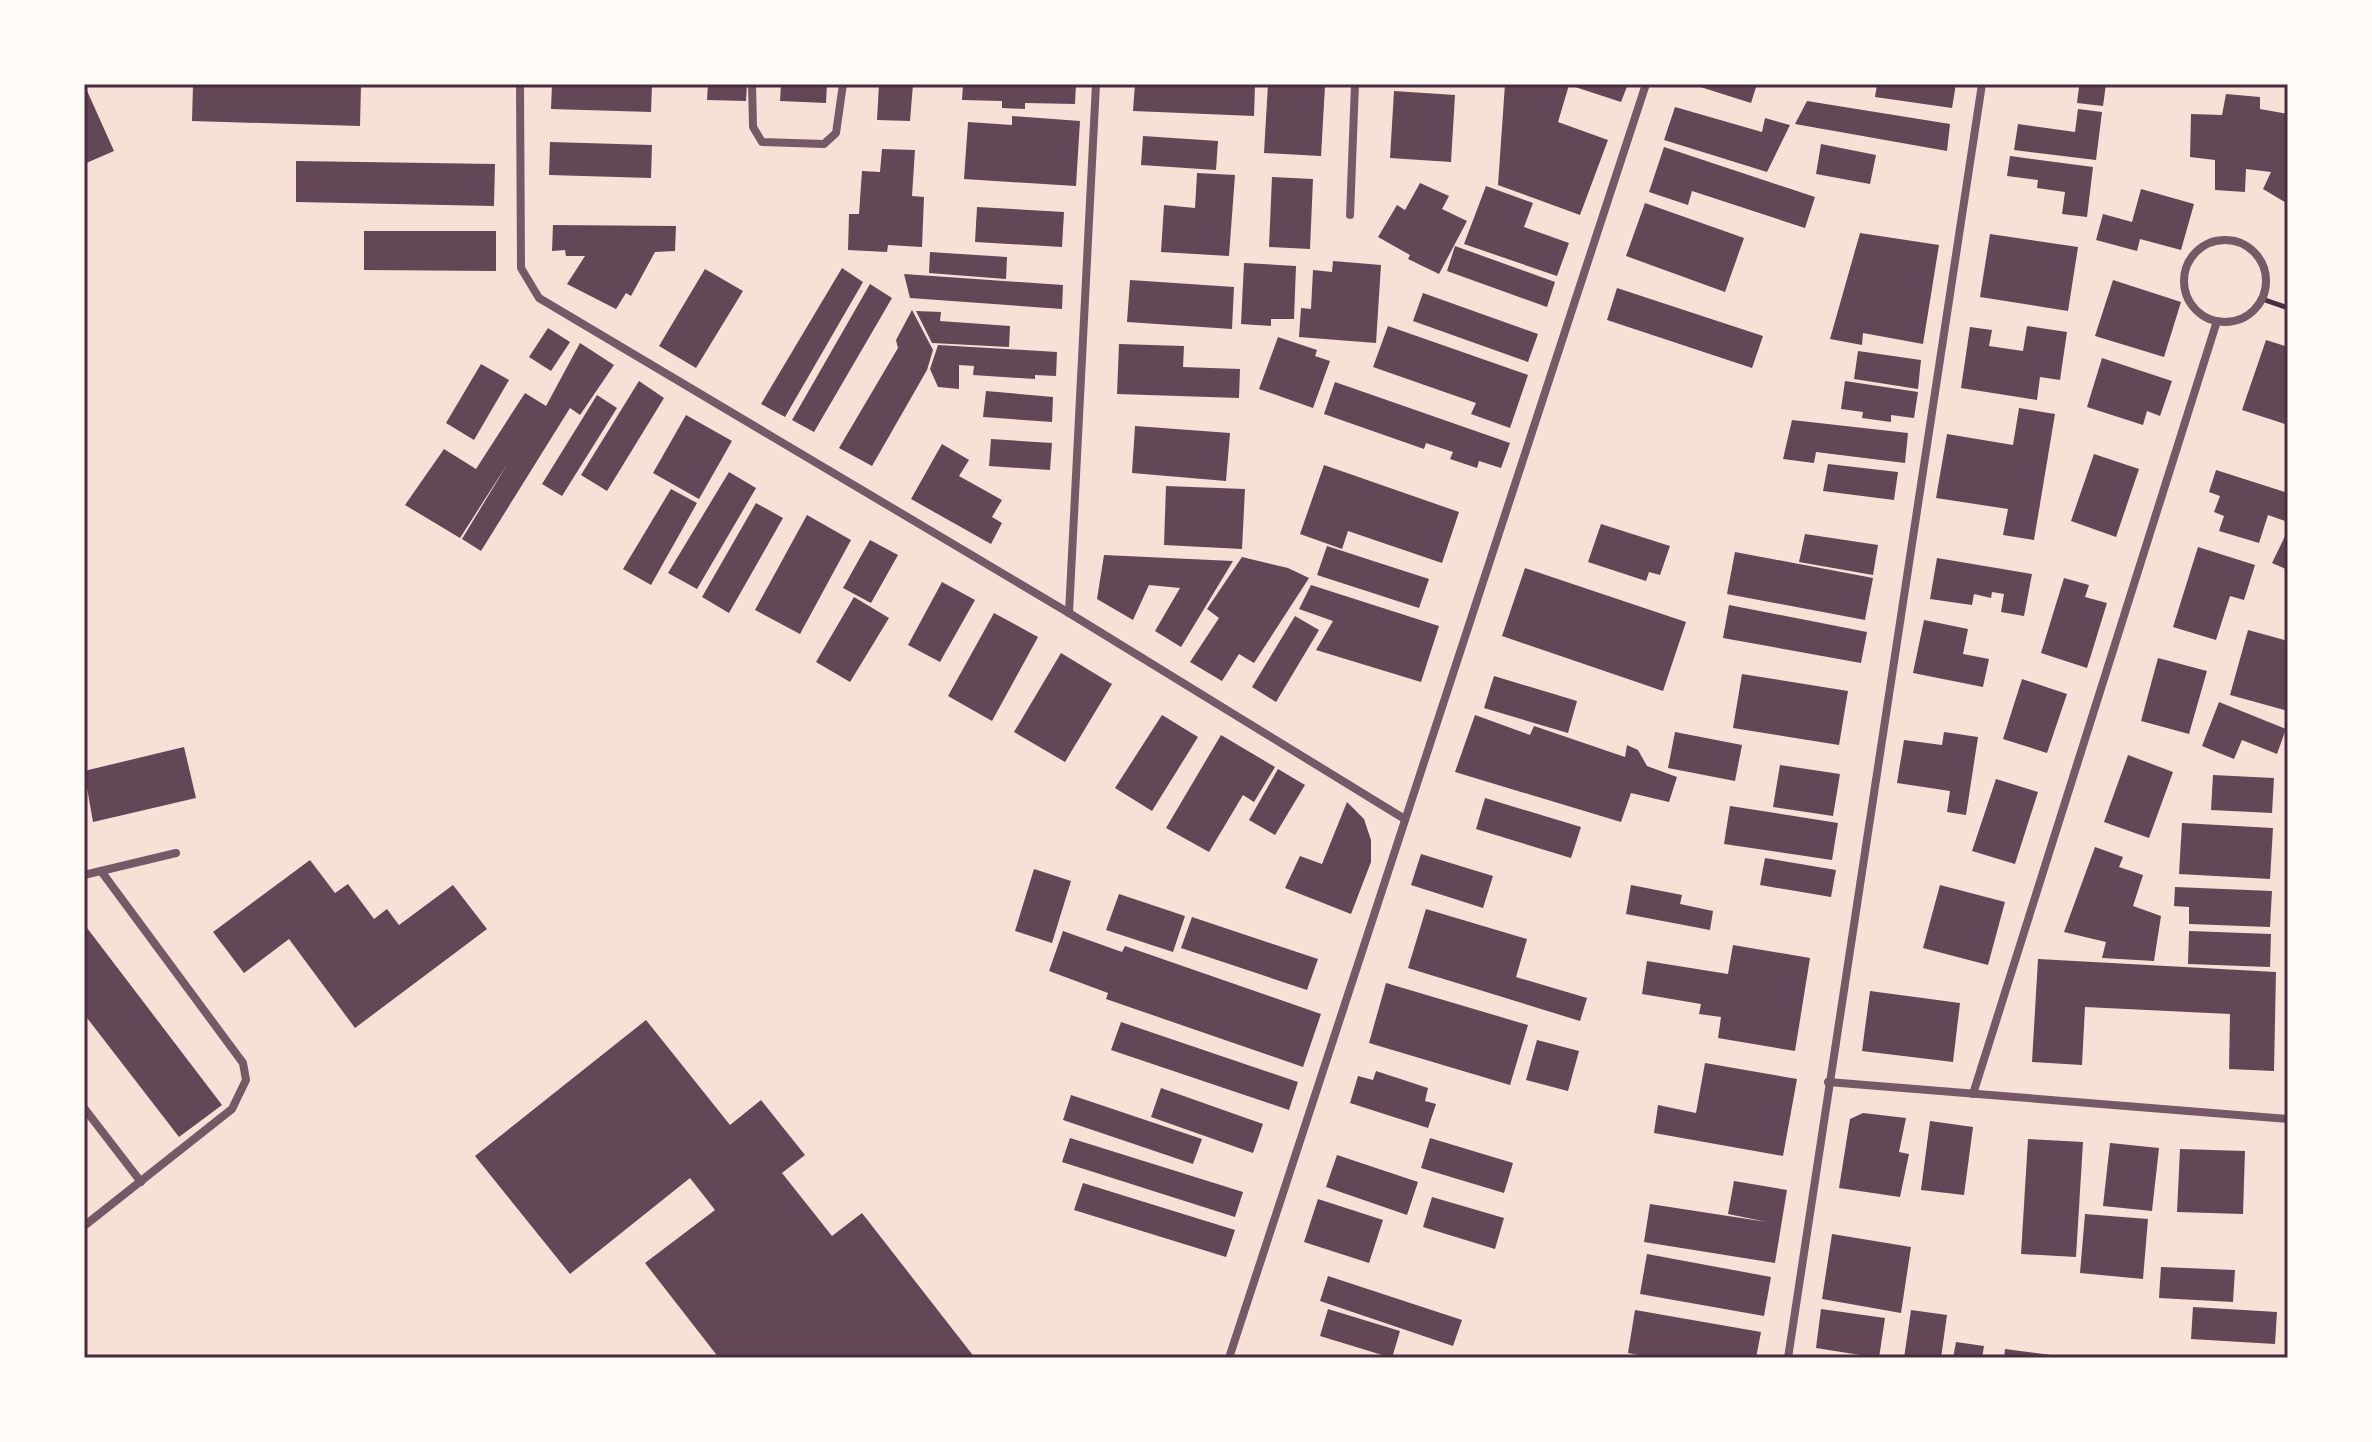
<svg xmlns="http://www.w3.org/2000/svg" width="2372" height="1442" font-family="'Exo 2',sans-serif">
<rect width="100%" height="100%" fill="#f7e1d7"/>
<g fill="#644757">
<path d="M84,84L114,151L84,164Z"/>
<path d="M193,84L361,85L360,126L192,121Z"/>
<path d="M552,84L652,85L651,112L551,109Z"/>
<path d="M708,84H747L746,101L707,100Z"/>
<path d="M781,84H827L826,103L780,101Z"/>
<path d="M879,84H913L910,121L877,120Z"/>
<path d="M963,84H1076L1075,104L1025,103V109L1002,108V101L962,100Z"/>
<path d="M1135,84L1255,85L1254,116L1133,111Z"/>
<path d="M1268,84L1325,86L1321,156L1264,153Z"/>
<path d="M1505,84H1628L1621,102L1569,85L1558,122L1608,140L1580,215L1498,185Z"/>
<path d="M1691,84H1757L1751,103Z"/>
<path d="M1877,84H1956L1952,108L1875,97Z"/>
<path d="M2071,84H2106L2103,106L2077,103L2079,87Z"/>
<path d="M1394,91L1455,95L1451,162L1390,158Z"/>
<path d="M2226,94L2260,97V109L2288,114V204L2263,189L2271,172L2246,169L2245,192L2215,190V160L2190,157L2191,114L2222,115Z"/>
<path d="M1807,101L1950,124L1947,151L1795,124Z"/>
<path d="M1675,107L1762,132L1765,118L1790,125L1767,172L1664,140Z"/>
<path d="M2078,109L2102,112L2096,160L2014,150L2018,124L2075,132Z"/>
<path d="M1012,116L1080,121L1076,186L964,179L968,122L1012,125Z"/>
<path d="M1143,136L1218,141L1216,170L1141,165Z"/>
<path d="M550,142L652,145L651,178L549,175Z"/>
<path d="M1821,144L1876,155L1870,184L1816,174Z"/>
<path d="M1664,147L1815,197L1805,228L1692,191L1688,205L1649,192Z"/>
<path d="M882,149L915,150L912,196L924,197L922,247L888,245L887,252L848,250L849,214H859L862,171L880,172Z"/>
<path d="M2010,156L2093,167L2087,217L2062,214L2065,192L2037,188L2038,180L2007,176Z"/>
<path d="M296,161L495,164L494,206L296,202Z"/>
<path d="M1197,173L1235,175L1229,256L1161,252L1164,205L1195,208Z"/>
<path d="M1272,177L1313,179L1310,249L1269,247Z"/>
<path d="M1420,183L1449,196L1442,209L1467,221L1439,274L1408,259L1410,255L1378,237L1397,205L1405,210Z"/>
<path d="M1486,186L1533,203L1524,227L1569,243L1557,276L1464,244Z"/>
<path d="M2141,189L2194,204L2181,250L2140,239L2137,251L2096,240L2103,214L2132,222Z"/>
<path d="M1645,203L1744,238L1725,292L1626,256Z"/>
<path d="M977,207L1064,212L1062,247L975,242Z"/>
<path d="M553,225L676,226L675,251L655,252L631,296L626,293L616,309L567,284L585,256H566L565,250L552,251Z"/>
<path d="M364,231H496V271L364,270Z"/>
<path d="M1860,233L1939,245L1923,344L1863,333L1862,345L1830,339Z"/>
<path d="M1990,234L2078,247L2068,311L1980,297Z"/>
<path d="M1455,246L1555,282L1547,307L1447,271Z"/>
<path d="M930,252L1007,257L1006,279L929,273Z"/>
<path d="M1333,261L1381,265L1376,343L1299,337L1301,308L1311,309L1313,270L1332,272Z"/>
<path d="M1244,263L1296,266L1294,319H1271V326L1241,324Z"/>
<path d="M842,268L863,282L785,417L761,404Z"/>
<path d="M705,269L743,291L696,368L659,346Z"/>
<path d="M904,274L1063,285L1062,309L910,298Z"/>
<path d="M1130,280L1234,287L1232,329L1127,322Z"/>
<path d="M2113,280L2181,302L2164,357L2095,336Z"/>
<path d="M870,284L892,298L814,432L792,420Z"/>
<path d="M1617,288L1763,336L1752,368L1607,320Z"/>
<path d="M1423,293L1538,334L1528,362L1413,321Z"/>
<path d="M912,310L933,350L927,370L872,466L839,448L898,348L896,340Z"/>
<path d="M916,311L941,312L940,321L1010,326L1009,347L932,343Z"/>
<path d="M1388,326L1528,375L1510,428L1471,414L1476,403L1373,367Z"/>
<path d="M2027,326L2067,332L2060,380L2040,377L2037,400L1961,388L1970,327L1992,330L1989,346L2023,351Z"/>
<path d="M548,328L570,342L551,371L529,357Z"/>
<path d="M1278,337L1317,350L1315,356L1330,361L1313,408L1259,389Z"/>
<path d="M2288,339V425L2242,410L2266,340L2285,346Z"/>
<path d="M580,343L614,365L580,415L570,408L481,551L462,539L508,463L460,538L405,505L444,449L476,469L525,393L546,406Z"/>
<path d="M1119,344L1184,346L1183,367L1240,369L1239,398L1117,394Z"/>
<path d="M938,345L1057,352L1056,376L1035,375V379L973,375L974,366L959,365V389L938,387L930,369Z"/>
<path d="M1858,351L1921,360L1918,389L1854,379Z"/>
<path d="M2102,358L2172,381L2160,416L2147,411L2143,425L2087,407Z"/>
<path d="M481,364L509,380L474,440L446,423Z"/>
<path d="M639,381L664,398L607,491L581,475Z"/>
<path d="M1845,381L1918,392L1914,418L1891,415V422L1862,418L1863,412L1841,409Z"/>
<path d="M1335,382L1510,443L1501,468L1479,461L1477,468L1450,459L1453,452L1426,443L1424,449L1324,414Z"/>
<path d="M986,391L1053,397L1052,422L983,417Z"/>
<path d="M597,395L617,408L562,496L542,484Z"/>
<path d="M2019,408L2055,414L2034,540L2003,535L2008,509L1936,498L1947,434L2013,445Z"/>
<path d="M686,415L732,441L699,499L653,473Z"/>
<path d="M1792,420L1908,433L1905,463L1816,452L1814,463L1783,459Z"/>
<path d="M1135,426L1230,433L1226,481L1132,473Z"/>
<path d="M991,439L1052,443L1050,470L989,466Z"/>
<path d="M942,444L969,460L959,476L1002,500L992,517L1002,523L991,544L911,499Z"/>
<path d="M2094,454L2139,469L2116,537L2071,521Z"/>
<path d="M1828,464L1898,472L1894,500L1823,491Z"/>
<path d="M1324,465L1459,512L1442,563L1348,531L1342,549L1300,534Z"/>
<path d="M2216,470L2288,493V522L2268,515L2259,543L2219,531L2224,516L2214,512L2220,496L2209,492Z"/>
<path d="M729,472L756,488L697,589L668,573Z"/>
<path d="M1166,486L1245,489L1242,549L1164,545Z"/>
<path d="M671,489L697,503L651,585L623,569Z"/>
<path d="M756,503L783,518L729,613L702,597Z"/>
<path d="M807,515L851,540L800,634L755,610Z"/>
<path d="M1601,524L1670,546L1660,575L1649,572L1646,581L1588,562Z"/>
<path d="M2288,530V570L2272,563Z"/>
<path d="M1805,534L1878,545L1873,575L1799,562Z"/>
<path d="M870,540L898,555L871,603L843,588Z"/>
<path d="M1327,546L1429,579L1419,608L1317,575Z"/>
<path d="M2198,547L2255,565L2244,600L2230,596L2216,640L2173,627Z"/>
<path d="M1735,552L1873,578L1865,620L1727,594Z"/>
<path d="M1104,555L1233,561L1181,647L1155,631L1180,588L1149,585L1133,620L1097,599Z"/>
<path d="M1242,557L1288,568L1309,578L1254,663L1239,654L1222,681L1190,662L1219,618L1207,609Z"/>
<path d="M1937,558L2032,574L2024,616L2001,612L2004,594L1992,592L1991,598L1974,594L1972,605L1930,599Z"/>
<path d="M1525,568L1686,622L1663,691L1502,636Z"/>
<path d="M2064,578L2089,585L2085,597L2107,603L2087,668L2041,653Z"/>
<path d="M942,582L975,600L940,662L908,645Z"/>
<path d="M1311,585L1439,626L1421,682L1316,650L1333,621L1299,609Z"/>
<path d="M854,597L889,618L850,682L816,662Z"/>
<path d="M1729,605L1867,632L1861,663L1723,638Z"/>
<path d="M994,613L1038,637L992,721L948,696Z"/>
<path d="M1295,616L1319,630L1276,702L1252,687Z"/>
<path d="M1924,620L1968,629L1963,654L1989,659L1983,687L1913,673Z"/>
<path d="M2248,630L2288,641V711L2230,695Z"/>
<path d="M1061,653L1112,684L1065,762L1014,732Z"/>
<path d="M2158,658L2207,671L2189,734L2141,721Z"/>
<path d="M1742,674L1848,691L1839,745L1733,728Z"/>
<path d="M1494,676L1577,701L1568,733L1484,708Z"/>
<path d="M2022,679L2067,694L2047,753L2003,739Z"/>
<path d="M2219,702L2286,729L2277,754L2242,740L2234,759L2202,746Z"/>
<path d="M1162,715L1198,737L1152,811L1115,788Z"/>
<path d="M1475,715L1530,735L1534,726L1625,757L1627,745L1638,750L1647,766L1677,777L1669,802L1631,793L1621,822L1455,772Z"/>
<path d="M1675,732L1742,745L1735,781L1668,768Z"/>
<path d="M1944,732L1978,737L1966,815L1947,812L1950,791L1897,783L1904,740L1942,745Z"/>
<path d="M1221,735L1275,767L1254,802L1243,795L1209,852L1166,828Z"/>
<path d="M184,747L196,798L93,822L84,771Z"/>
<path d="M2128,755L2173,772L2149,838L2104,822Z"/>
<path d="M1780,765L1840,774L1833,816L1773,807Z"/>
<path d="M1278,769L1305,785L1275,835L1249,820Z"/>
<path d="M2213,775L2274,778L2272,813L2211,810Z"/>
<path d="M1996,779L2038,792L2015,864L1972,851Z"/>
<path d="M1485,798L1581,827L1571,858L1476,829Z"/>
<path d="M1347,802L1364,819L1371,840V862L1351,914L1285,888L1300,856L1322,864Z"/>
<path d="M1730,806L1838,823L1832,860L1724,844Z"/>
<path d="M2182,823L2273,828L2270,879L2179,874Z"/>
<path d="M2095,847L2123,857L2119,867L2143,875L2133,906L2161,916L2154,961L2102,958L2106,942L2064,932Z"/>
<path d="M1421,854L1493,876L1483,908L1411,885Z"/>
<path d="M1765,858L1836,870L1831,897L1760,885Z"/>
<path d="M310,860L335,893L348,884L374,919L387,909L399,925L453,885L487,929L355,1028L289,939L244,973L213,932Z"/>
<path d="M1034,869L1071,881L1052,943L1015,931Z"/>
<path d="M1631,885L1682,895L1680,904L1713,911L1710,930L1626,914Z"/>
<path d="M1940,885L2005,902L1988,965L1923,948Z"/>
<path d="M2175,887L2272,891L2270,927L2189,924V907L2174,906Z"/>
<path d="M1119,894L1185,916L1173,952L1106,930Z"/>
<path d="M1426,909L1527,939L1516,977L1587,998L1580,1021L1408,968Z"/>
<path d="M1192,917L1318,959L1307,990L1181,948Z"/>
<path d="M84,924L222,1105L179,1137L84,1014Z"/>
<path d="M1063,931L1122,952L1125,946L1321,1014L1303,1067L1106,999L1108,993L1049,971Z"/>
<path d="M2189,931L2271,934L2270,967L2188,964Z"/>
<path d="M1733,945L1810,958L1795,1051L1718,1038L1721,1017L1699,1014L1701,1004L1642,994L1647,961L1728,974Z"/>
<path d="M2038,959L2276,972L2274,1071L2229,1069L2230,1014L2085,1007L2082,1065L2032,1062Z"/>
<path d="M1386,983L1528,1025L1510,1085L1369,1043Z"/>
<path d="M1870,991L1960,1003L1953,1062L1862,1051Z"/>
<path d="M646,1020L730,1125L761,1100L805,1155L782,1173L832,1236L862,1213L975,1358H719L645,1263L715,1210L690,1178L570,1274L475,1156Z"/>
<path d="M1121,1022L1298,1082L1289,1110L1111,1050Z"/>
<path d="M1537,1040L1579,1051L1568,1091L1526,1080Z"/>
<path d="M1705,1063L1797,1079L1783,1156L1654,1133L1658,1105L1696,1113Z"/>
<path d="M1376,1071L1428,1088L1425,1101L1436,1104L1428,1128L1350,1103L1358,1076L1373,1080Z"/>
<path d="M1161,1088L1263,1124L1253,1153L1151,1117Z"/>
<path d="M1071,1095L1202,1139L1193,1164L1063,1120Z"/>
<path d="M1863,1113L1906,1118L1899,1152L1909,1154L1900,1197L1839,1188L1850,1119Z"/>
<path d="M1930,1121L1973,1127L1964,1195L1921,1190Z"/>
<path d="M1070,1138L1243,1192L1235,1217L1062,1162Z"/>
<path d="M1430,1138L1513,1163L1504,1193L1421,1168Z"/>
<path d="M2028,1139L2083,1142L2076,1257L2021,1254Z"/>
<path d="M2110,1143L2159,1148L2152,1211L2103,1206Z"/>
<path d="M2180,1149L2245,1151L2243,1214L2177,1212Z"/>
<path d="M1337,1155L1418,1182L1407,1215L1326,1187Z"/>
<path d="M1734,1181L1787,1190L1775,1263L1644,1242L1650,1204L1767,1222L1728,1214Z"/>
<path d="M1083,1183L1235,1230L1226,1257L1074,1210Z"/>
<path d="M1432,1197L1504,1218L1495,1249L1423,1227Z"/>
<path d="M1318,1199L1383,1220L1369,1263L1304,1242Z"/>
<path d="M2085,1214L2148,1219L2143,1279L2080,1273Z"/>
<path d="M1832,1234L1911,1247L1901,1313L1822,1299Z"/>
<path d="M1647,1254L1771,1277L1764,1316L1640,1294Z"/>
<path d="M2161,1267L2235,1270L2233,1302L2159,1298Z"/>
<path d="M1328,1276L1462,1320L1453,1346L1320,1301Z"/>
<path d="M2193,1307L2277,1312L2275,1344L2191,1339Z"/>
<path d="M1328,1309L1400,1331L1392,1358L1320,1336Z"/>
<path d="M1821,1309L1885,1318L1879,1358L1816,1348Z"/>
<path d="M1635,1310L1761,1332L1756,1358H1654L1628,1353Z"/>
<path d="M1911,1310L1947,1315L1941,1358H1904Z"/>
<path d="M1956,1342L1984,1346L1982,1358H1953Z"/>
<path d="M2005,1349L2059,1356V1358H2004Z"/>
</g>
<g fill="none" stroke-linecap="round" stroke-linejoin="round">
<path stroke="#4a2c40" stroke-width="5" d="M2262,299L2288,308"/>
<g stroke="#755966" stroke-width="8">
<path d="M520,84L521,268L539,298L1069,613L1403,818"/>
<path d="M752,84L753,127L762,142L824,144L836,133L843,84"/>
<path d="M1350,215L1355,84"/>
<circle cx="2225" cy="281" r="41"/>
<path d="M1069,613L1096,84"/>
<path d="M84,875L176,853"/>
<path d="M1828,1082L2288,1119"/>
<path d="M1973,1094L2217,321"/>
<path d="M84,1108L141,1182"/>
<path d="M84,1226L232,1109L246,1080L243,1063L101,871"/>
<path d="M1229,1358L1646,84"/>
<path d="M1788,1358L1982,84"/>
</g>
</g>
<rect width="2372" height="1442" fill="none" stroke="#fffaf5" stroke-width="172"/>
<rect x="86" y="86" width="2200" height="1270" fill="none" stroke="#4a2c40" stroke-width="3"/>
</svg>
